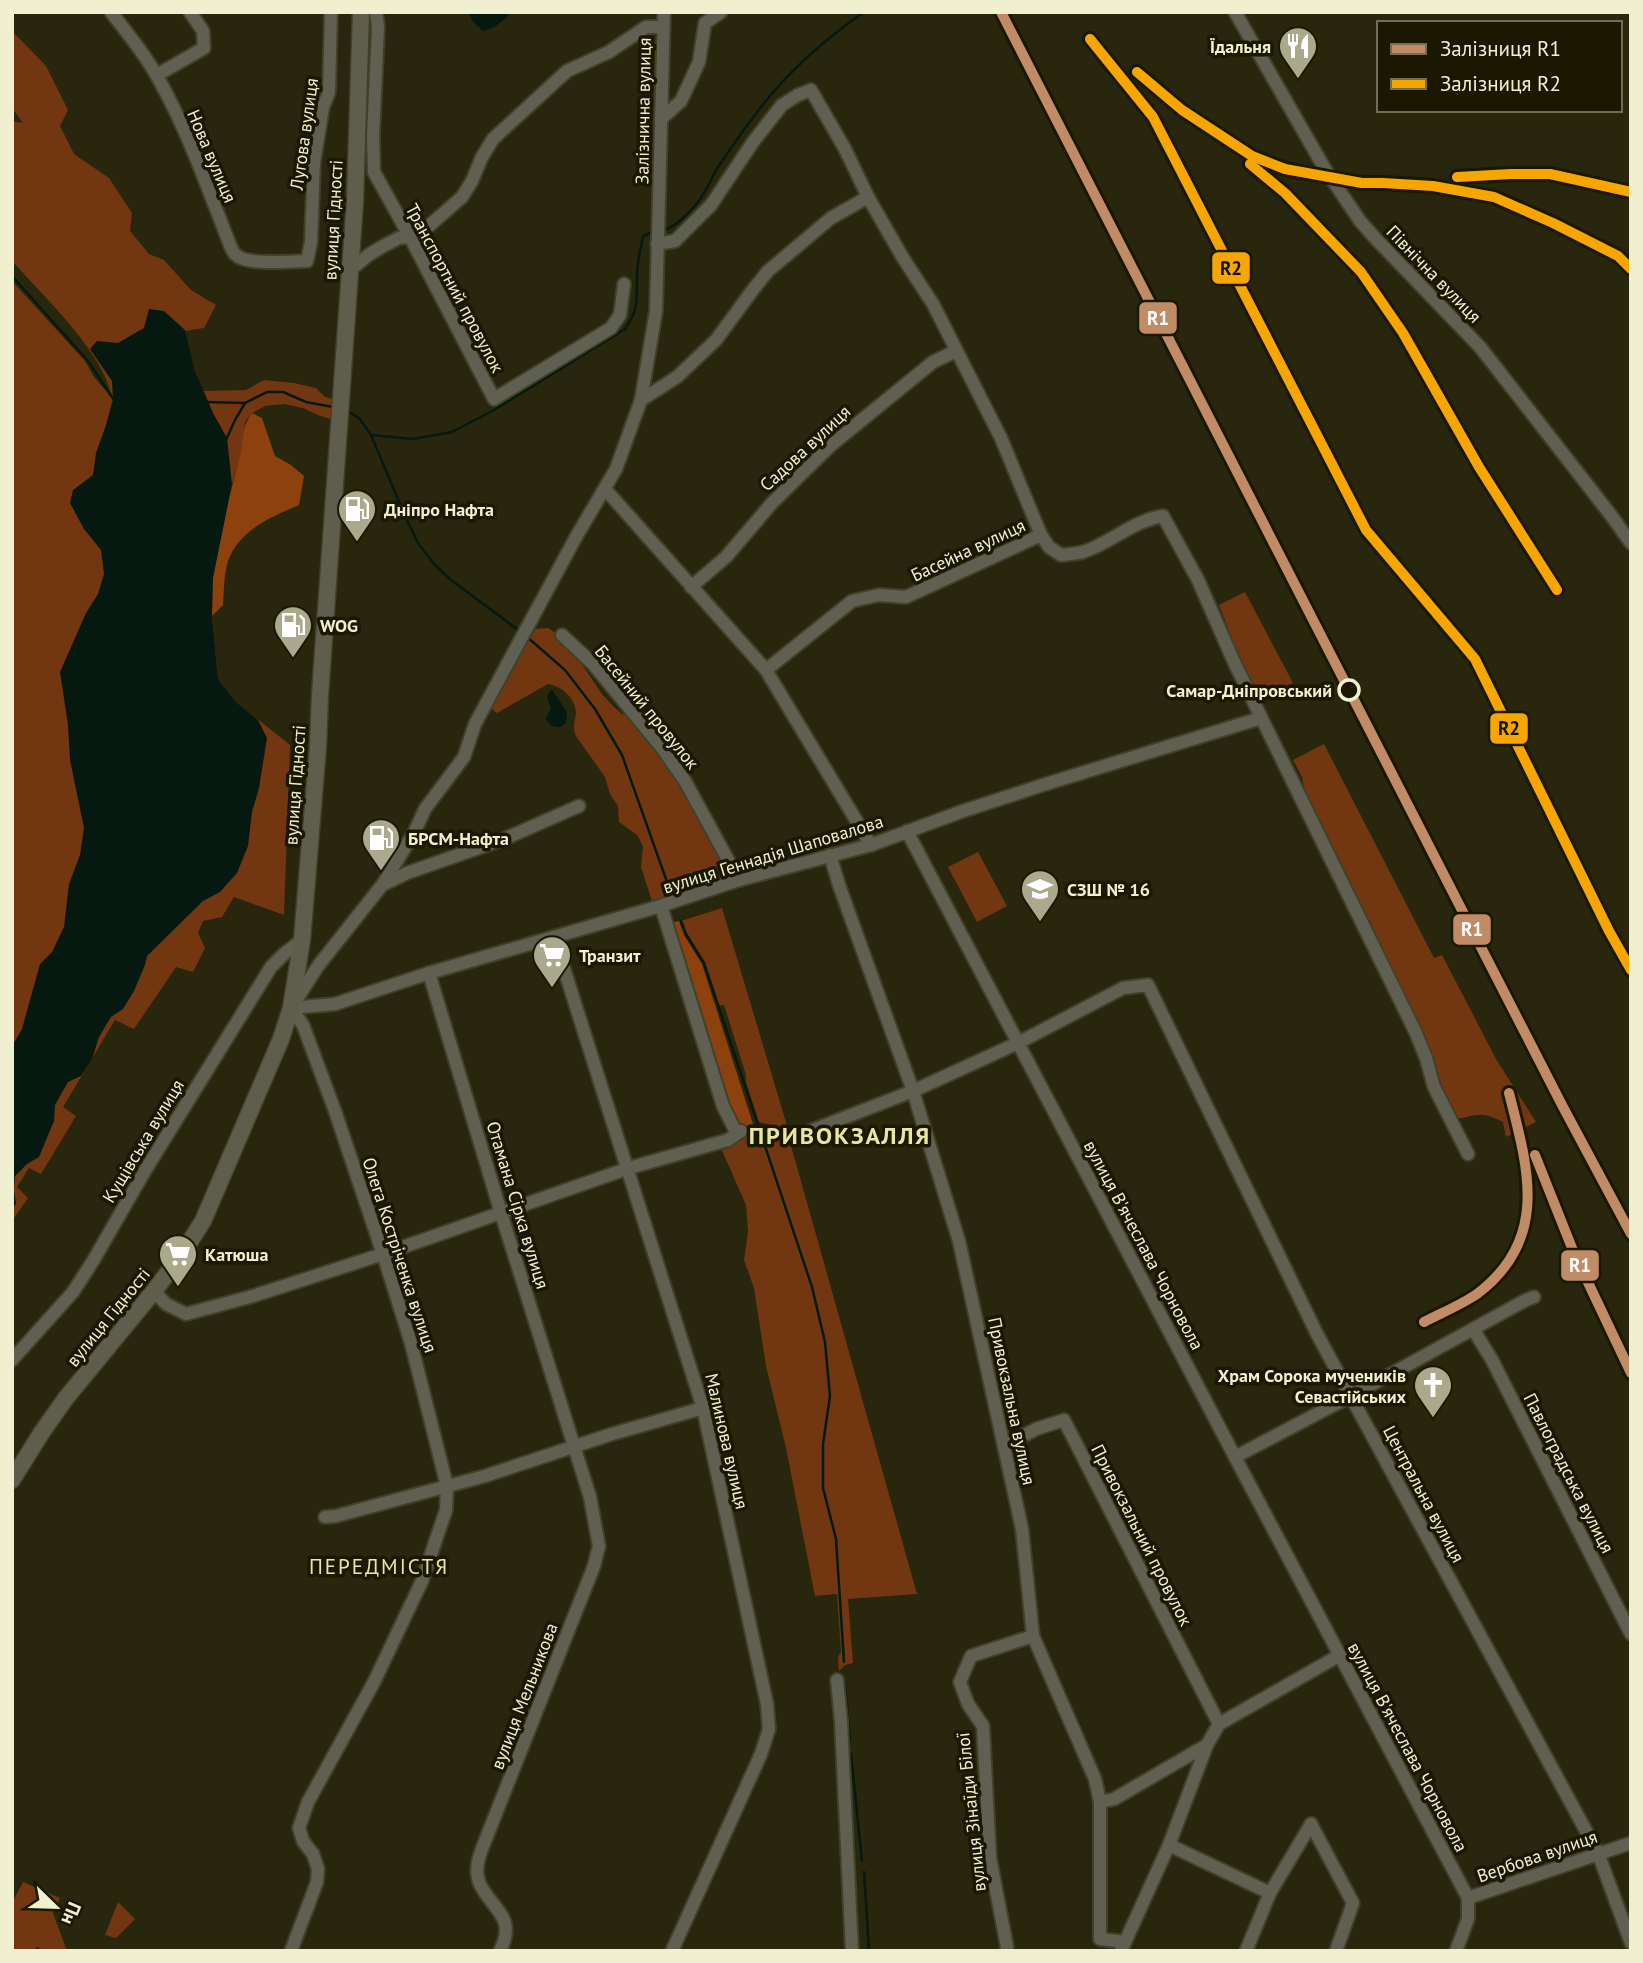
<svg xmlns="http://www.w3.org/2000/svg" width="1643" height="1963" font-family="'PT Sans',sans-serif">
<rect width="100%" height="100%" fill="#28260c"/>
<g fill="#723711">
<path d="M12,31L46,66L68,110L60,126L74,154L109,178L132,213L130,231L149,254L164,260L191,290L216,305L204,328L185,331L195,371L203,391L246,390L264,380L294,383L316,388L325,397L337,400L335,420L320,416L303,408L284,404L265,406L252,413L245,422L240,458L232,484L213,578L212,616L218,679L235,701L290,745L284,915L234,897L222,917L203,921L198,933L205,948L193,972L176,967L134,1029L115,1020L63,1107L76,1116L41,1174L29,1168L17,1187L28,1198L12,1221V281L85,361L94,377L112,398C104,352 43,296 12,261V121L23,123L12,108Z"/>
<path d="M1245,592L1293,683L1264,696L1260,688L1256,689L1231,641L1228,628L1219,605Z"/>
<path d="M548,628L559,635L570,647L602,694L614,707L622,714L632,716L667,760L730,873L725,878L652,901L641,867L643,846L637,835L619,822L618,806L610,794L605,777L576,736C572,727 575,722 576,713C576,698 561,686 548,684L497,713L489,707L533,629Z"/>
<path d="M1324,744L1434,958L1442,955L1496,1059L1536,1122L1506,1137L1503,1122C1496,1119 1487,1114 1479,1115C1470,1115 1464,1119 1455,1118L1307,804L1302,777L1293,760Z"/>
<path d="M978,852L1007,906L977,922L948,867Z"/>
<path d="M722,908L788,1129L759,1122L746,1082V1075L724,1005L717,1006L704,963L686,934L681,921Z"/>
<path d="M764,1129L788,1135L917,1594L848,1599L853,1663L845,1665L839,1671L838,1657L841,1652L837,1594L815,1596L786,1448L766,1366L754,1288L744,1260L748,1232L746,1205L720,1146L751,1132Z"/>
<path d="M23,1882L60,1898L53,1913L67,1951H44L37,1947L34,1951H12V1903Z"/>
<path d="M118,1902L135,1919L116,1938L105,1935Z"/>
</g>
<g fill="#8d410c">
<path d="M252,413L262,418L275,456L291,465L304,476L299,505C271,517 239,530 228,561C224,574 224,591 223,605L212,616C212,603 212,590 213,577C218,538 229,498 239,460C244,442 240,429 252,413Z"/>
<path d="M679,921L684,935L702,964L753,1124L738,1129L727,1108L670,923Z"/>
</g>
<g fill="#061910">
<path d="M468,12H510C503,23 495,27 483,31L473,22Z"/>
<path d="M149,309L164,311L185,330L195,371L213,413L227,438L232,484L213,578L212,616L218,679L235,701L258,720L267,738L259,788L252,812L248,846L237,873L220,892L203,901L147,956L145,965L134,991L123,1009L111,1017L99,1037L92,1059L81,1076L68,1082L55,1105L54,1121L39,1157L27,1164L15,1176L14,1190L16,1204L12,1208V1046L22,1029L40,964L52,952L64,927L69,884L80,855L84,828L70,760L68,725L60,672L86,613L98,594L104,574L101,550L84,529L70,503L73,490L93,475L96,453L106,425L113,399L112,381L90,349L97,341L118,343L144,328Z"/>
<path d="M552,690L567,712L566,723L561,727C552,727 549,726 546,718L551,708L547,697L549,692Z"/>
</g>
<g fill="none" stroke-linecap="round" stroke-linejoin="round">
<g stroke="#061910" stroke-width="2.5">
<path d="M663,231C679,225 697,206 705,191C710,183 713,175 718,167C733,145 748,123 765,102C793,67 827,38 864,12"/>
<path d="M12,276L88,361L114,400"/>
<path d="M205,402L245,403L267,392H283L306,402L333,407"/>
<path d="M346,410L359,418L371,435L405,516L418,543L434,564L451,580L521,632"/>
<path d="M371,435L413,439L452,432L494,410L625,329C640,307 636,300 637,275C637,262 641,249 643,236L652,232"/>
<path d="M226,440L235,420L245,403"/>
<path d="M526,636L565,670L595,709L622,755L672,896"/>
<path d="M681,921L686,934L704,963L812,1287L825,1342L830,1396L823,1444V1488L836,1539L844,1662"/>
<path d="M845,1685L850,1740"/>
<path d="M851,1754L862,1861"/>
<path d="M864,1872L869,1951"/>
</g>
<defs>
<g id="minor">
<path d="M111,12C127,33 146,55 158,78C188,131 208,189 230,245C232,249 233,253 236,255C247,266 291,261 307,261L311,242L314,162L323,107L329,92L331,12"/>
<path d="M376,12L378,27L373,136L374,172L410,237L494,399L611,328L620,315L624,284"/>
<path d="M1235,12L1325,169L1360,221L1376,239L1480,347L1610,514L1631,543"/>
<path d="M157,75L204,48L203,31L190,12"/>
<path d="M661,119L681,101L699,62L705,23L721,12"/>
<path d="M657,244L675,241L711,205L753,142L782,105L798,95L811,90L845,149L868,197L903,258L933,304L1001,438L1041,535L1049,547L1061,555C1068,554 1076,554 1083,552C1111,543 1132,521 1163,516L1198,580L1234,662L1415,1031L1426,1058L1434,1087L1468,1154"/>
<path d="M350,270L370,254L385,245L399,238L410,237L422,232L462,197L472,181L482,157L493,139L567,71L609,52L646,27H663"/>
<path d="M641,400L677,377L716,340L752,291L768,271L831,218L868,197"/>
<path d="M605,489L766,670L871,845"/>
<path d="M691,587L726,557L772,503L830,446L933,362L956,351"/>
<path d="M562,635L593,664L662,748L685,781L739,880"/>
<path d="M766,670L852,601L879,595L906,597L1041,535"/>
<path d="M907,831L1235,1457L1468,1898"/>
<path d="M830,855L839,885L913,1091L959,1241L1022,1529L1033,1636L1095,1779L1100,1802V1939L1125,1942"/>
<path d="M384,884L407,873L504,839L579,806"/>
<path d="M661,906L723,1106L737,1134"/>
<path d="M554,937L703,1408L767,1704L769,1729L761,1754L672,1951"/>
<path d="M429,973L501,1213L590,1497L599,1546L594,1566L489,1831C484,1845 474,1863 478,1878C479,1884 482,1888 485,1893C501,1915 514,1923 500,1951"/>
<path d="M293,1005L318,966L383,884L414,833L425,809L464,757L475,724L576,537L616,469L641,400L656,311L664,12"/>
<path d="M291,1008L335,1004L429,973L657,907L739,880L871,845L963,811L1049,783L1261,718"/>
<path d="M810,1131L913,1091L1018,1043L1123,988L1148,985L1317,1334L1598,1853L1631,1943"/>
<path d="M154,1291L166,1304L186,1314L253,1296L383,1254L629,1168L728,1140L741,1131"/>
<path d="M1473,1329L1492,1360L1631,1634"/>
<path d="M12,1360L73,1292L93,1261L146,1169L271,967L285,953L302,940"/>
<path d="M1004,1446L1036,1429L1064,1420L1219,1724"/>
<path d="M1235,1457L1351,1396L1526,1300L1534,1297"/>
<path d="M325,1517L336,1516L485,1476L612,1434L703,1408"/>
<path d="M837,1680L841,1721L852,1951"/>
<path d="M1100,1802L1114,1799L1207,1745"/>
<path d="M1311,1824L1353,1903L1336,1951"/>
<path d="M1169,1845L1270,1893"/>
<path d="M291,1951L317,1882L318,1869L313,1854L303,1841L299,1828L308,1802L374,1682L422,1581L446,1510L447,1486L411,1343L383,1254L335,1111L303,1025L291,1008"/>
<path d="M1006,1951L1007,1947L990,1858L983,1726L968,1704L960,1682L971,1656L1033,1636"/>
<path d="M1121,1951L1169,1845L1207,1745L1219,1724L1340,1655"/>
<path d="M1246,1951L1270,1893L1311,1824"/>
<path d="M1456,1951L1468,1919V1898L1631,1843"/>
</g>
<path id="major" d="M12,1480L42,1432L66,1398L154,1291L182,1254L203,1221L281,1039L291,1008L302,940L318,746L320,695L355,201L361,12"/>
</defs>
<use href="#minor" stroke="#41402a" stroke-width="16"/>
<use href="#major" stroke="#41402a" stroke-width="19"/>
<use href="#minor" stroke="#606052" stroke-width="12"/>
<use href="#major" stroke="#5f5e4c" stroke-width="16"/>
<defs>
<g id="rail-1">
<path d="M1001,12L1563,1107L1631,1234"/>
<path d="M1535,1155L1574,1253L1631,1373"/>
<path d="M1424,1322C1441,1313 1461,1305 1477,1294C1550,1239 1528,1168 1509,1093"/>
</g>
<g id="rail-2">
<path d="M1090,39L1153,117L1366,530L1475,659L1609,931L1631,970"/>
<path d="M1137,72L1182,110L1252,156L1285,169L1362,183H1383L1433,186L1494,197L1553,223L1618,256L1631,269"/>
<path d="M1250,164L1285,193L1361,272L1403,333L1479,467L1557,590"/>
<path d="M1457,177L1511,174H1550L1631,192"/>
</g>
</defs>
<use href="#rail-1" stroke="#1a1801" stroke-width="16"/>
<use href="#rail-2" stroke="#1a1801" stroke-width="16"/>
<use href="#rail-1" stroke="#c18c65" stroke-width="10"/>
<use href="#rail-2" stroke="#f7a600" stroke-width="10"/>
</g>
<defs>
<symbol id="restaurant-pin" viewBox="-11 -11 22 30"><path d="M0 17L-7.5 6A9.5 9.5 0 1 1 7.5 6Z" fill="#aaa98b" stroke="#1a1801"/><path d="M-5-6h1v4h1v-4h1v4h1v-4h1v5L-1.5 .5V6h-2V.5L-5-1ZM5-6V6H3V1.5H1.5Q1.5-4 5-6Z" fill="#fff"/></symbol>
<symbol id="fuel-pin" viewBox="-11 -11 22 30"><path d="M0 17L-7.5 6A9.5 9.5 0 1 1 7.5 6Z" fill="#aaa98b" stroke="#1a1801"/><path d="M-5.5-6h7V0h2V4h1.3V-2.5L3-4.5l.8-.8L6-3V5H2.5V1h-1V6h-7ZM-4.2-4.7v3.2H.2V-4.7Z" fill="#fff"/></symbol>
<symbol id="school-pin" viewBox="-11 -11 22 30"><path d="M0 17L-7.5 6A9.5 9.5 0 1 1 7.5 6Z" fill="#aaa98b" stroke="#1a1801"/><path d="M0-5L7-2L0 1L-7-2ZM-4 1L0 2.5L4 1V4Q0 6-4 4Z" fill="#fff"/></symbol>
<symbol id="supermarket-pin" viewBox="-11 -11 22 30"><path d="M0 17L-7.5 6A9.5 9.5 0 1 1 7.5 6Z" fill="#aaa98b" stroke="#1a1801"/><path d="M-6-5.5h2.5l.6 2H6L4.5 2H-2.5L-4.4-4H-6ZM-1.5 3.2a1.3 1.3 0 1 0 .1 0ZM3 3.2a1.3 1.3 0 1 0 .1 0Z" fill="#fff"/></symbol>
<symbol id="church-pin" viewBox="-11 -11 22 30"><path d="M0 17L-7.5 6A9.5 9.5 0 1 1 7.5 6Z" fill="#aaa98b" stroke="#1a1801"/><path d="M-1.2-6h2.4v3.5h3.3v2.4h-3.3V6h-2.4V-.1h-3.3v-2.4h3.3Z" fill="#fff"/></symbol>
</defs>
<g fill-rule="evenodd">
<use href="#restaurant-pin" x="1276" y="24" width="44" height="60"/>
<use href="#fuel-pin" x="335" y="487" width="44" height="60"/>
<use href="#fuel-pin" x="271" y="603" width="44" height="60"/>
<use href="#fuel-pin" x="359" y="816" width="44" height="60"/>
<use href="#school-pin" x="1018" y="867" width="44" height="60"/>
<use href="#supermarket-pin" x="530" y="933" width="44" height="60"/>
<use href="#supermarket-pin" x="156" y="1232" width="44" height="60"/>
<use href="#church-pin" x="1411" y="1363" width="44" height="60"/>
</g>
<circle fill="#1a1801" stroke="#f0efcf" stroke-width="3.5" cx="1349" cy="690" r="10"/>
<g text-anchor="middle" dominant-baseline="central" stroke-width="7" stroke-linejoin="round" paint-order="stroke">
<g font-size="18" font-weight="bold" fill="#f0efcf" stroke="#1a1801" text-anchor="start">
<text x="1271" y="46" text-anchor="end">Їдальня</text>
<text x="384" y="509">Дніпро Нафта</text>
<text x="320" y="625">WOG</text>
<text x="408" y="838">БРСМ-Нафта</text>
<text x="1067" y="889">СЗШ № 16</text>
<text x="579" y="955">Транзит</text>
<text x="205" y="1254">Катюша</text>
<text x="1406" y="1375" text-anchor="end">Храм Сорока мучеників<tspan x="1406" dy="21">Севастійських</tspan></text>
</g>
<g font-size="18" fill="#f0efcf" stroke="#1a1801">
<text transform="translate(643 111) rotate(-89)">Залізнична вулиця</text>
<text transform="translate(304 134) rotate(-82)">Лугова вулиця</text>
<text transform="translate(212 156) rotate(67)">Нова вулиця</text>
<text transform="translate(333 220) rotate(-87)">вулиця Гідності</text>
<text transform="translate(1434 274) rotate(46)">Північна вулиця</text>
<text transform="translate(455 288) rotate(62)">Транспортний провулок</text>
<text transform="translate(805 448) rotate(-43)">Садова вулиця</text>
<text transform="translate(968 550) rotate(-25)">Басейна вулиця</text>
<text transform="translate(647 707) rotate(51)">Басейний провулок</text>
<text transform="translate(295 785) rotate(-86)">вулиця Гідності</text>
<text transform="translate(773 854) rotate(-17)">вулиця Геннадія Шаповалова</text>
<text transform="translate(143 1141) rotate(-59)">Кущівська вулиця</text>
<text transform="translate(518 1205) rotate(73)">Отамана Сірка вулиця</text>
<text transform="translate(1144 1245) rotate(62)">вулиця В'ячеслава Чорновола</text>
<text transform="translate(400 1255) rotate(72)">Олега Костріченка вулиця</text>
<text transform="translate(108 1317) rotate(-51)">вулиця Гідності</text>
<text transform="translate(1012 1401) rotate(78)">Привокзальна вулиця</text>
<text transform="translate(727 1441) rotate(77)">Малинова вулиця</text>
<text transform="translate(1569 1473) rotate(63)">Павлоградська вулиця</text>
<text transform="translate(1424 1494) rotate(62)">Центральна вулиця</text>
<text transform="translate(1142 1535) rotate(63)">Привокзальний провулок</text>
<text transform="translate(524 1696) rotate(-69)">вулиця Мельникова</text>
<text transform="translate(1408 1747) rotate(62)">вулиця В'ячеслава Чорновола</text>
<text transform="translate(971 1812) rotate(-96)">вулиця Зінаїди Білої</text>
<text transform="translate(1537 1856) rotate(-19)">Вербова вулиця</text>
</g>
<g font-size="18" font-weight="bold" fill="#f0efcf" stroke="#1a1801" text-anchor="end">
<text x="1332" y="690">Самар-Дніпровський</text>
</g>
<g font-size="21" letter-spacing="2" fill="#e7e6a3" stroke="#1a1801">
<text x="379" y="1566">ПЕРЕДМІСТЯ</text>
</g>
<g font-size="24" font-weight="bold" letter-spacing="2" fill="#e7e6a3" stroke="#1a1801">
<text x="840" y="1135">ПРИВОКЗАЛЛЯ</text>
</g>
</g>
<g stroke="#1a1801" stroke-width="2.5">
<rect x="1211" y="251" width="40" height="34" rx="7" fill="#f7a600"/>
<rect x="1138" y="301" width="40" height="34" rx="7" fill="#c18c65"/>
<rect x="1489" y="712" width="40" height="33" rx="7" fill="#f7a600"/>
<rect x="1452" y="913" width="40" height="33" rx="7" fill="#c18c65"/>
<rect x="1560" y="1249" width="40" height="33" rx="7" fill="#c18c65"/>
</g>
<g font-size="19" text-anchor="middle" font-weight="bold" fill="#fff">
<text x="1158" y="325">R1</text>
<text x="1472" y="936">R1</text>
<text x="1580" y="1272">R1</text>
</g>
<g font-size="19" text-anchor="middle" font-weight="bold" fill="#111">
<text x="1231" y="275">R2</text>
<text x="1509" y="735">R2</text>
</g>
<rect width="1643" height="1963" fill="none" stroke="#f0efcf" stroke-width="28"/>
<rect x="1377" y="21" width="245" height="91" fill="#1a1801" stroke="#706e53" stroke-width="2"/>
<rect x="1391" y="44" width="35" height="10" fill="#c18c65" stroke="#706e53" stroke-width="2"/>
<text x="1440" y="56" font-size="21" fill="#f0efcf">Залізниця R1</text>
<rect x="1391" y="79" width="35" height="10" fill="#f7a600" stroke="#706e53" stroke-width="2"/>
<text x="1440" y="91" font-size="21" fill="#f0efcf">Залізниця R2</text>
<g transform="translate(56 1907) rotate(113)" stroke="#1a1801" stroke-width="5" paint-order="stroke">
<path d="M0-5L12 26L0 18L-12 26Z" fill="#f0efcf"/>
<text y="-10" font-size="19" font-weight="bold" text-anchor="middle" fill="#f0efcf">Пн</text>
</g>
</svg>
